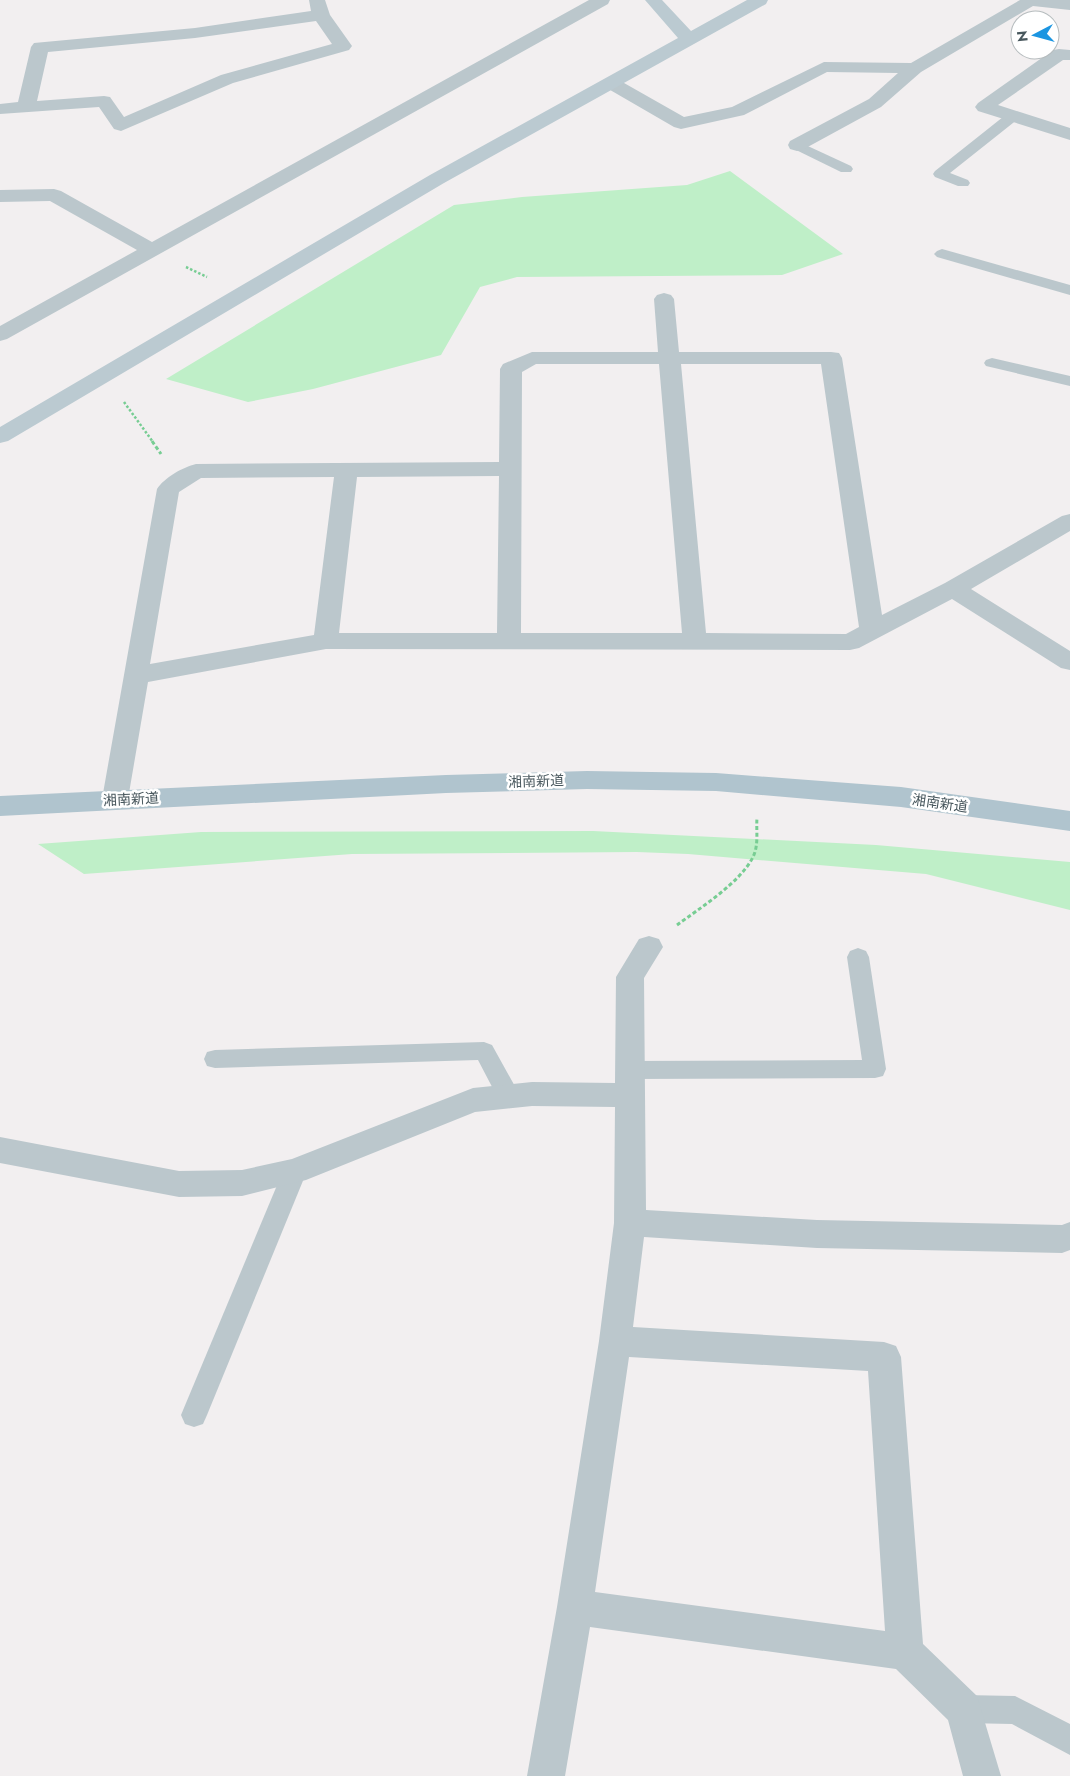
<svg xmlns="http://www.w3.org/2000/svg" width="1070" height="1776" font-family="Jost,'Noto Sans JP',sans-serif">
<rect width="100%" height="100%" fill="#f2eff0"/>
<g fill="#bfefc8">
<path d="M730,171L843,254L782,275L517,277L480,287L441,355L313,389L248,402L166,379L454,205L522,197L687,185Z"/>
<path d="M593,831L876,845L1070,862V910L926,874L688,854L637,852L352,854L84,874L38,844L201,832Z"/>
</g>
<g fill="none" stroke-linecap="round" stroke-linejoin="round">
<g stroke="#77cd93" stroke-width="2.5" stroke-dasharray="2.5 2" stroke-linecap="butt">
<path d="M186,267L207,277"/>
<path d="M124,402L153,442"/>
</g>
<g stroke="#77cd93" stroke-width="3" stroke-dasharray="4 2.5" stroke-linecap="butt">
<path d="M152,441L161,454"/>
<path d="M677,925C700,908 740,883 753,857C759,845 756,830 757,818"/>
</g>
<g fill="#bbc7cc" fill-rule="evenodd">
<path d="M1013,112L1018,113L1020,116L1018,119L950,173L968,180L970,183L968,186H958L935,177L933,174L935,171L1008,113Z"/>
<path d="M797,141L851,166L853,169L851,172H841L792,148L790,145L792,142Z"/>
<path d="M942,249L1070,285V295L937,257L934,254L937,251Z"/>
<path d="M992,358L1070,376V386L986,366L984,363L986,360Z"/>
<path d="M858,948L866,951L869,957L886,1069L883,1076L875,1078L630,1079L622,1077L619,1070L622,1063L630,1061L862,1060L847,957L850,951Z"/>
<path d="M484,1042L492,1045L517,1090L521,1097L517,1104L509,1107L501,1104L478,1060L215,1068L207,1066L204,1059L207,1052L215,1050Z"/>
<path d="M295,1161L303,1164L307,1171L207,1415L203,1424L194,1427L185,1424L181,1415L283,1171L287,1164Z"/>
<path d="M964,1695L1015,1696L1070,1724V1755L1012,1724L964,1723L954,1719L950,1709L954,1699Z"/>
</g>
<g fill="#bbc7cc" fill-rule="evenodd">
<path d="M309,0H325L330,15L352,46L349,50L233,83L121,131L114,129L99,107L0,114V104L18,102L31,47L34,43L195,28L311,11ZM316,21L332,44L221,75L124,117L110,97L104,96L37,101L48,52L195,38Z"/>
<path d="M589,0H610L608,4L7,339L0,341V326L137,250L50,201L0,202V190L54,189L61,191L152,242Z"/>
<path d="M1020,0H1070V10L1033,6L921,72L881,107L804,149L797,151L790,149L788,145L790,141L869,99L898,73L827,72L744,115L681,129L674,127L605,87L602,83L605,79L611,78L617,79L684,117L732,107L824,62L911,63Z"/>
<path d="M1059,49L1070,50V60H1063L998,105L1070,128V140L978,111L975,107L978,103L1053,50Z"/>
<path d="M664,293L671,295L674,299L679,352H831L839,353L842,358L882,615L945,583L1062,516L1070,514V531L971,589L1070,651V670L1061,668L952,599L859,648L850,650L326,649L148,682L128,799L124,806L115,809L106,806L102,799L157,489C164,478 183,467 196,464L499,462L500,369L503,364L532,352H658L654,299L657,295ZM536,364H659L682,633H521L522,372ZM681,364H821L859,627L846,634L706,633ZM499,476L497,633H339L357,477ZM334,477L314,635L150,664L179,492L201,478Z"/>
<path d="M649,936L659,939L663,947L644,978L646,1210L817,1220L1062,1225L1070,1222V1250L1062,1253L817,1248L644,1237L633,1327L884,1342L896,1346L901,1357L923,1644L977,1696L1001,1776H963L948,1720L896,1669L590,1627L565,1776H527L557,1607L599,1341L614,1223L615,1107L532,1106L475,1112L306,1180L242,1196L179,1197L0,1163V1137L179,1171L242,1170L292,1159L473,1088L532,1082L615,1083L616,977L639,939ZM629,1357L868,1371L885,1631L595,1592Z"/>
</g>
<path fill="#bbcad1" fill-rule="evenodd" d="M645,0H662L691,31L747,0H768L766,4L444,183L8,441L0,443V427L430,175L678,38Z"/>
<path fill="#b0c4ce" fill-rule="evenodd" d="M587,771L716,773L901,787L1070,811V831L901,807L716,791L587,789L446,793L0,816V796L446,775Z"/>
</g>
<g text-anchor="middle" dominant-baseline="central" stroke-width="5" stroke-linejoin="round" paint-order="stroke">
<g font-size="14" fill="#48575d" stroke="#fff">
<text transform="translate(536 781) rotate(-2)">湘南新道</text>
<text transform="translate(131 799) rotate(-3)">湘南新道</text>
<text transform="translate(940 803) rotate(8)">湘南新道</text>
</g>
</g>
<g transform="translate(1035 35) rotate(264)"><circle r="24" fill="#ffffff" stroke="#b6bcbe"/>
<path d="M0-4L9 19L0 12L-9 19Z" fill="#1b95e1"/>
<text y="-8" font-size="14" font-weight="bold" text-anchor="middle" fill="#48575d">N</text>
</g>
</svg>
